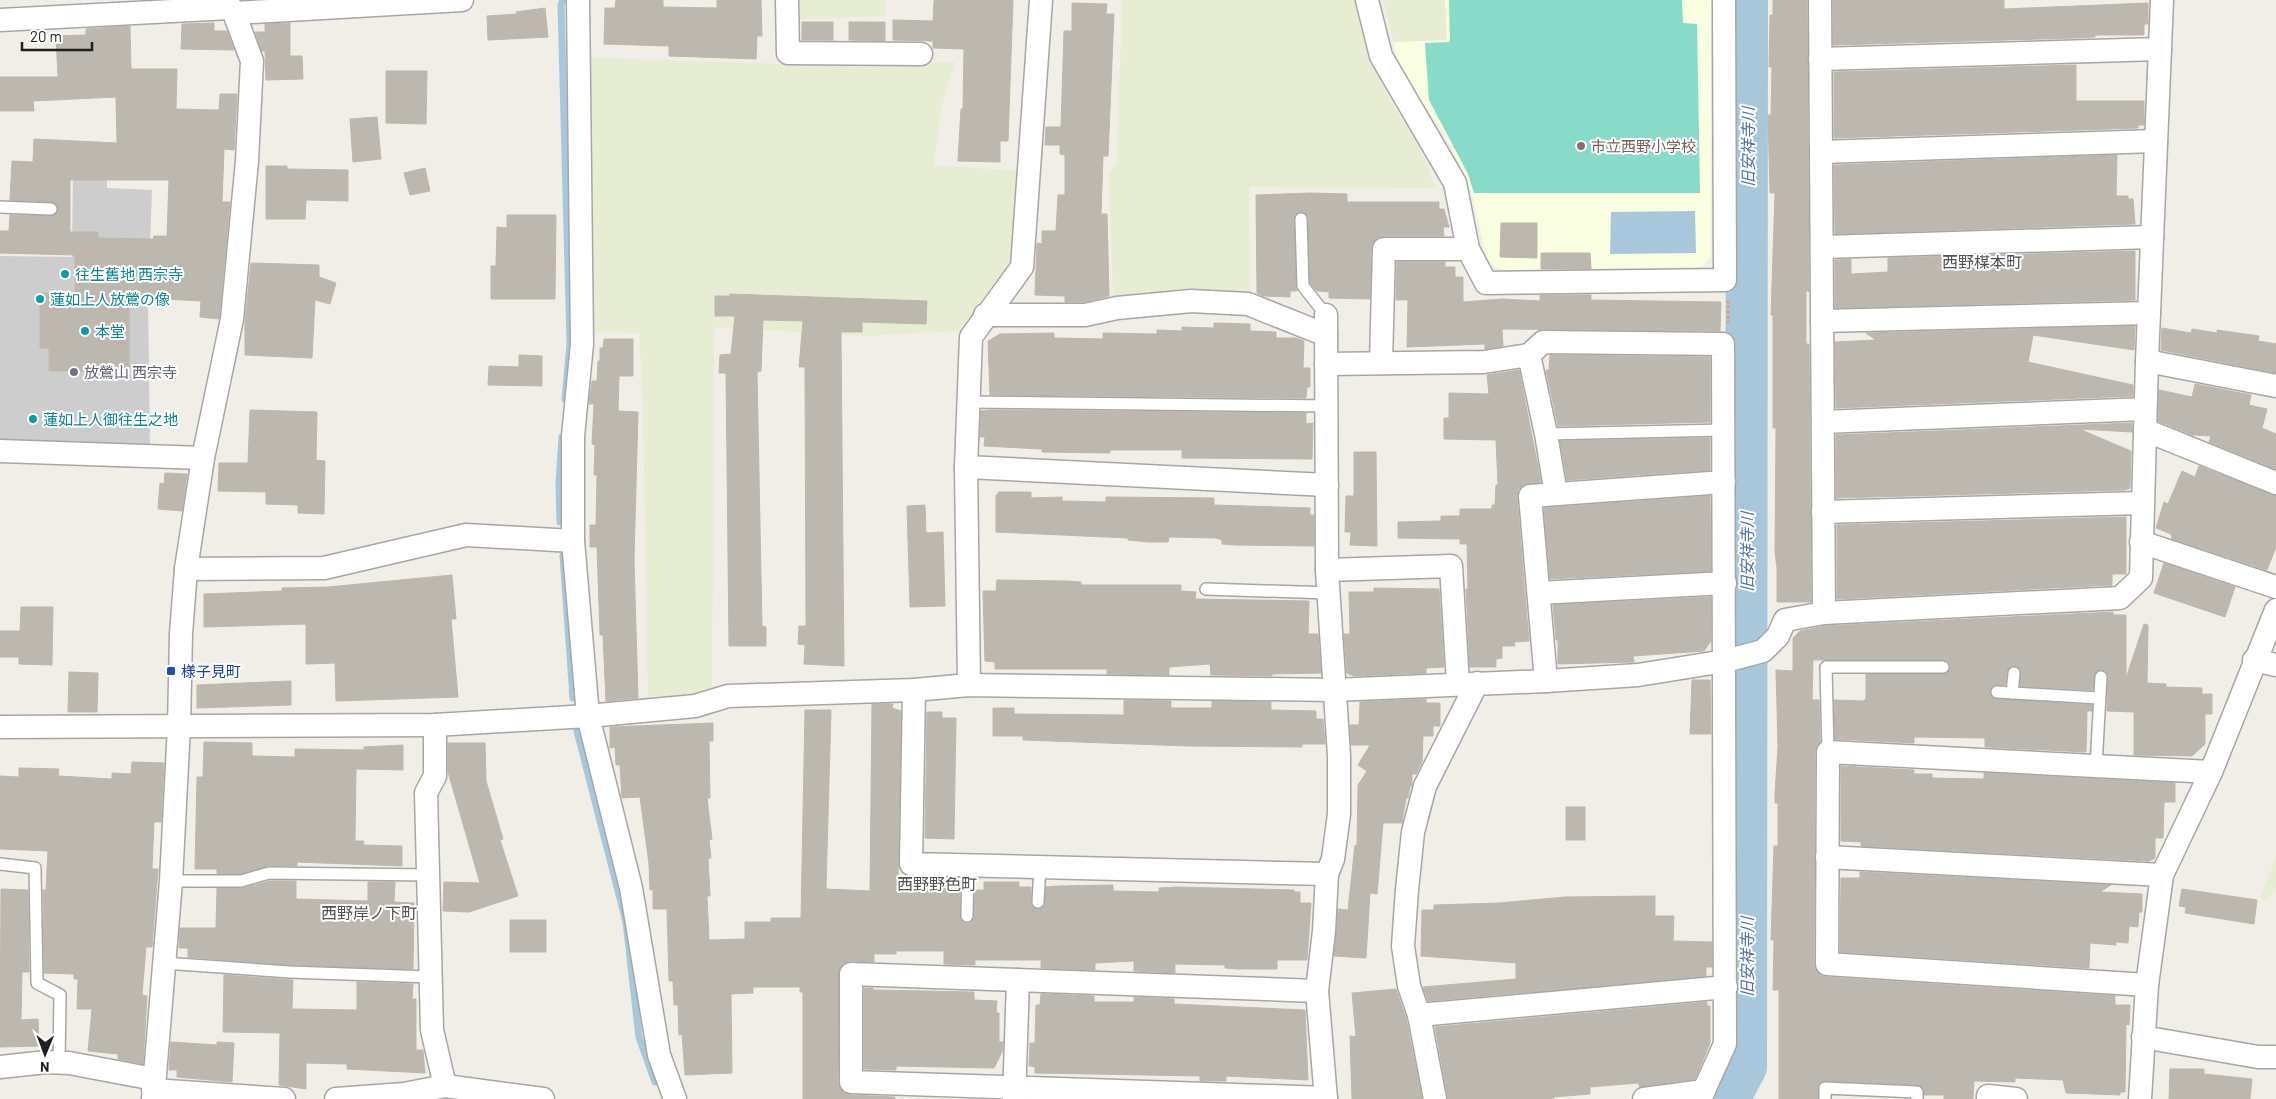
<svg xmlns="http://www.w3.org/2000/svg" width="2276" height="1099" font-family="Barlow,'Noto Sans JP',sans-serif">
<rect width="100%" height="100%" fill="#f0eee6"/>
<path fill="#f9fee1" d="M1445,0H1711V256L1702,267L1507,270L1495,267L1487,259L1472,195L1459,163L1441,128L1406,80L1398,64L1394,42L1447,40Z"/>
<path fill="#cdcdcd" d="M73,163L107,164V188L152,190L148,299L150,451L0,444V256L72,257Z"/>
<g fill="#e7edd2">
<path d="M800,0H885V16L800,19Z"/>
<path d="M1122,0H1357L1372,62L1391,103L1415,137L1436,188L1249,187V297L1113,299L1109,173L1117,161Z"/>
<path d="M1383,0H1445L1447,40L1394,42Z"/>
<path d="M578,57L787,64L955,62L941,108L934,165L1020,171L1016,262L959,331L865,336L714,327L712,691L681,699H648L643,407L639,333L582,332Z"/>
<path d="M2276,856V889L2266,901L2261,897Z"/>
</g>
<path fill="#88dbc9" d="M1449,0H1682L1683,23L1697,24L1700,193H1474L1468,174L1429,100L1425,43L1450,42Z"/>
<path fill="#a8c7db" d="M1695,211L1696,253L1610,254L1611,212Z"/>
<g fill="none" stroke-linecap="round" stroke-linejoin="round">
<g stroke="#a8c7db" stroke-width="7">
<path d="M563,0L561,5L570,343L565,399"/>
<path d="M560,522L559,483L562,437"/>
<path d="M563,556L573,698"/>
<path d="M577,731L626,922L639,1037L655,1082"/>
</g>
<path stroke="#a8c7db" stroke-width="42" d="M1729,1099L1746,1067L1747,0"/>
</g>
<g fill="#bcb7af" stroke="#c1b7a9" fill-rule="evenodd">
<path d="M616,0H663V7L717,8V0H761L762,36H757L756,59L669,56V46L604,44L605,8H615Z"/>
<path d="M934,0H1013L1008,141H1000V162L958,161L961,109H963L964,49L933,48V41L893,40V20L933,21Z"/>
<path d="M1773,0H1807L1809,292L1806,290V344H1809L1811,602H1777V568L1775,552L1776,428H1773V315H1771L1775,193H1770L1768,115H1771L1772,67H1769L1770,15H1773Z"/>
<path d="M1833,0H2004V9L2148,3V24H2144V35H2095V37L2076,38L1833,45Z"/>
<path d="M1072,3L1107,4L1106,14H1114L1108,156H1103L1101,214H1107L1109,296L1084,302H1065V296L1035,295L1037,243L1042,244V231H1056L1058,195H1065V155L1060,154V145H1045L1046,127H1061L1064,31H1072Z"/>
<path d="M545,8L548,37L488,40L487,16L517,14L516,12Z"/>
<rect x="802" y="22" width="31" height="18"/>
<path d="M849,22H885V41L849,40Z"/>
<path d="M214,23V31H227L234,50L181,49L182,24Z"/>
<path d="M290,23V56H302L303,79L266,80L265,51H262L255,32H265V24Z"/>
<path d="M130,26L131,69H177L176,109L219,110L220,94H237L234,150L224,149L222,202H230L219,319L200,317L201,301L129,297V371H49V348H40V293H75V255L0,253V231H9L10,215L51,216L58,210L57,205L52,202L10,200L12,161L33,162L34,139L117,143L116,97L33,101L34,111H0V77H58L56,36L86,35V29ZM70,180H169L167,236H154L153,239L98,238V232H70Z"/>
<path d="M2076,65V101H2144V125H2138V128L1834,138V72Z"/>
<path d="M386,71H427L426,124L386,123Z"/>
<path d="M377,117L381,159L353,162L350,119Z"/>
<path d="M2117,155L2116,196H2128V199H2133L2135,224L1835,234L1834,165Z"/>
<path d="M266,166H287V169L348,170V201L306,200L305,219H266Z"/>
<path d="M425,168L430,191L410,195L404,173Z"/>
<path d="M1310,193L1347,194V202H1439V209H1444L1449,227H1443L1444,236H1384L1377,238L1371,249L1370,299L1329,298V292L1317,291L1310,283L1308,218L1304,212H1298L1294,219L1297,291H1290V297L1263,296L1257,293L1256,195Z"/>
<path d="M507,215H556L555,299H491V266H496L497,227L507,228Z"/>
<path d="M1501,223H1537V258L1500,257Z"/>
<path d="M2135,251V300L1835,308V260L1851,259V274L1888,272V258Z"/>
<path d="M1541,253H1590L1591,269H1541Z"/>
<path d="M1397,262H1445V267H1455V277H1463V302L1502,299L1540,301V295H1591V300L1721,302L1720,331L1502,329L1503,346L1485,349V344L1407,347L1408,300H1396Z"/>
<path d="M251,263L319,265V277L336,283L330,304L315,300L312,358L245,355V321Z"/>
<path d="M730,294L927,301L926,324L862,322V332H841L844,666L804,664L805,645L798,644L799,626H806L805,367H799L803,321L763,320L761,371L757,372L762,626L766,627V646H729L726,373H719L720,355L731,354L735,316H715V296H730Z"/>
<path d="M1214,323L1250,324V331L1276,332V338H1297L1304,341L1303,368H1310V387H1307L1306,398L990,395L988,341L1000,334L1054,333V338L1103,339V333L1157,334V330L1182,331V327L1214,328Z"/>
<path d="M2135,326L2134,350L2033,335L2028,362L2133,385V396L1836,408L1835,342L1876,340L1866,333Z"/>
<path d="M2162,328L2191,333L2192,329L2217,333V330L2259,336L2258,341L2276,344V373L2161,350Z"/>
<path d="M604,339H633V376H619L618,411L638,412L634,560L638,698L609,701H606L603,635H600L597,547H590V525H596L597,475H594L595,445L592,444L594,404H589L592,381H597L598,361H600V348H603Z"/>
<path d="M519,355L542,356V386L488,385L489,366L519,367Z"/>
<path d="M1550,355L1710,357V422L1558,426L1546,370H1549Z"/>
<path d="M1519,370L1541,482L1523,485L1518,490L1517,497L1529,641L1514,642L1515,646H1502V658L1496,659V667H1470L1466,589H1468L1467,544H1460V539L1398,538V522L1441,521V516H1460V509H1492V505H1495L1496,485H1498L1496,440L1444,439V418H1449V393L1489,394L1487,375Z"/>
<path d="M2195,384L2251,395L2249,405L2267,409L2262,428L2276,434V469L2209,442L2211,436L2192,435L2158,421L2159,390L2192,397Z"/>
<path d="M250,410L317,412L316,460L325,461L324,514L298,513V505L266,504V492L218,491L219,463H248Z"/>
<path d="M990,410L1306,413V424L1313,423L1312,459L1182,458V450H1110V453L1042,452V449L984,446L985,437H980L981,411Z"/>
<path d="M2132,423V432L2079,429L2131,451L2130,488L2125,490L1836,498V435Z"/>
<path d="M1710,438V470L1567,480L1560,441Z"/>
<path d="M1354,452H1376L1377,546L1350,545L1351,532H1345L1346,496H1354Z"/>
<path d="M2199,466L2276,496V547L2267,570L2172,539L2171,534L2156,528L2164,502L2168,504L2182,471L2195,477Z"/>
<path d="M165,473L187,474L182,511L158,509L160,483L164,484Z"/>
<path d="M998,492H1031V498L1062,497V501L1106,502V497L1214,498V505L1310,508V515H1314V546L1235,545L1222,544V540L1216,538L1169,537L1168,542H1148L1128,540V538L996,532V495H998Z"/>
<path d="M1710,496L1711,571L1550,579L1544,508Z"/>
<path d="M925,505L926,533L943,532L945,606L910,607L907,506Z"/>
<path d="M2126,517V574H2112V585L1837,599V525Z"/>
<path d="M2164,563L2235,587L2225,617L2154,593Z"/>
<path d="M452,575L456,619H451L458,697L336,701L335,663L306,664V624L204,627V594L282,591V588L328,587Z"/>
<path d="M997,580L1067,581L1081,582V585H1181V591L1196,592L1195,599L1309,601L1308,634H1318L1321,673L1272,674V676L1211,675L1210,664L1169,667V675L1107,674V669H995V662L985,661L983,591H996Z"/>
<path d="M1374,588L1439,589L1444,667L1426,668V673L1354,676L1347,673L1344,634H1350L1349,592H1374Z"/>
<path d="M1711,597V641L1704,651L1633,656L1634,662L1558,664V640H1556L1553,605Z"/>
<path d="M21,607H53L52,665L19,664V657H0V631H20Z"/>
<path d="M2113,612V615H2126V678L2144,624L2148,625L2147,683L2166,684V687L2202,688V694H2212V714H2205V744L2192,756L2134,755V712L2107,711L2108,677L2105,671L2101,670L2095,673L2093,690L2020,686L2021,670L2018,667L2011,666L2007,672L2005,685H1994L1990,691L1991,696L1997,699L2092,705V711H2087L2086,752L1985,747V738L1914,737V743L1835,739L1834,700L1863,701L1866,699V674H1943L1950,670V664L1943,660H1813L1812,700H1819L1820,742L1815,752L1814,964L1820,975L1826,977L2115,996V1005H2130L2129,1025L2126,1024L2125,1092H2120V1095L2066,1093L2063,1080L2015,1078V1082L1974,1081L1973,1099H1944V1095H1924L1923,1088L1917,1085L1825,1081L1818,1085V1099H1779V990H1773L1774,940H1771L1774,846H1778V803H1775V794L1778,747L1776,670L1793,671V638L1800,631L1826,626Z"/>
<path d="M69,672L98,673L97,712H68Z"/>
<path d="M1692,680H1710L1711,734H1690Z"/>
<path d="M291,681V705L197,708V685Z"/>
<path d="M1426,699V703H1440V726H1433V736H1423L1422,762L1416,774H1412V786H1410L1408,798H1406L1402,823H1383L1377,894L1370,893L1366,958L1334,956L1338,909L1348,910L1355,845L1357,846L1358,785L1367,771L1358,765L1370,745H1351L1350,725H1359L1360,702Z"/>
<path d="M1124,700L1171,701V708H1212V701L1271,702V710L1316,711V719H1323L1325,744H1302V747L1188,746L1051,741L1023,740V736H993V708H1014V714L1124,715Z"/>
<path d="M872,704H893L892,708L901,711L898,879L949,881V889H960V916L964,923H970L974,919L975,890H984V882H1019V887H1031V905L1038,909L1044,906L1046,887L1057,886L1113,885V891L1159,892V888L1178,887L1294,890V892H1300V903H1311L1307,960H1277V969H1237L1225,968V965L1175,964V973L1134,971V961L1095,963V970L1041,968V960H975V965L944,964V951H896V954H874V962L851,961L844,963L840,968L838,1082L844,1093L850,1095L895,1097V1099H803V992H800V987H753V993L731,994L732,1073L685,1075L682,1034L679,1035L678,1005H674L673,981H669L667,909H653V890H650L649,864L640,797L622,798L620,765H616L615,747L610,748V727L713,723V741H709L710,798H707L712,839L709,840L711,858H708L710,896H707L709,940L745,939V922H771V918H801L805,710H831L826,889L870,891Z"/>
<path d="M927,712H942V718H956L954,839L925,838Z"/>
<path d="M204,742L252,743V756L295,757V749L364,750V747L403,745V770L356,769L355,841H364L363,845L402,846V866L297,862V866H269L240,874H217V869H195L197,777H203Z"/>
<path d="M448,743H485L486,781L503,839L500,840L518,896L469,912L443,911L444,882L480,883L448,772Z"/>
<path d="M132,762L164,763L161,822H154L152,869H158L152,947H146L142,995L147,996L143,1064L118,1059V1054L88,1051L92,1009H77L78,979H74V974L44,973L43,890H46L48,851L0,849V776L19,777V768L59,769L58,776L112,779V773L131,774Z"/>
<path d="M1841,766L1914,770V774H1932V778L1984,779V773L2175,783V802H2164L2163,838H2155V858L2149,861L1861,846V842L1841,841Z"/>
<rect x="1566" y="807" width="19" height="33"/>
<path d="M1860,872L2111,885L2100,892L2142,894V912H2139L2138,927L2129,926L2128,943L2116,942V945L2090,943L2089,968L1840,952L1841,878H1860Z"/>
<path d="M270,881H296V899L368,901V882H395L394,902L414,903L413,969L290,965L188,957V948H179L180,928H216L217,888H243Z"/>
<path d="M1,889L28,890L29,972H22L21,1020L38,1019L39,1046L0,1047Z"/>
<path d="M2182,889L2257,900L2254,924L2185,913L2186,907L2179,906Z"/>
<path d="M1655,896V916H1674L1673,941L1712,942V967H1706V976L1428,1001L1423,987L1516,979V963L1421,956L1422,910H1434V905L1499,903L1565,897Z"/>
<rect x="510" y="920" width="36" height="32"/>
<path d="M224,975L293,980L292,1009L357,1010V982L413,984L412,999H416V1050H423L425,1073L347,1069V1064L306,1063V1089L279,1085L280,1033L223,1032Z"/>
<path d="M864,988H873V990L974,992V1000L997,1001L996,1013H999V1042H1003L1002,1052L994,1068L896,1066V1070L864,1069Z"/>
<path d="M1396,989L1406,1018L1422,1099H1352L1350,1036L1356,1037L1352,993Z"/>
<path d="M1041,994L1094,996V1002H1134V997L1174,999V1004L1305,1010L1308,1080L1226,1076V1081H1200V1076L1035,1073V1067L1029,1066L1030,1043H1035L1036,1005H1040Z"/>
<path d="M1707,1002V1006H1710V1043L1695,1079L1640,1087L1638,1083L1590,1087V1094L1554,1097V1099H1448L1435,1027Z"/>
<path d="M171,1042L217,1045V1042L234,1043L232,1082L177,1077V1070H169Z"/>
<path d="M2170,1069H2204V1074L2252,1079L2250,1099H2169Z"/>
</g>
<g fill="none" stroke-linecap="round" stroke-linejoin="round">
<defs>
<g id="lane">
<path d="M0,207L51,209"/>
<path d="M1301,219L1303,286L1326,315"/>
<path d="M968,402L1327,406"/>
<path d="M1546,434L1724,430"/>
<path d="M1206,589L1329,593"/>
<path d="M1997,692L2098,698"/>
<path d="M2012,693L2014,673"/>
<path d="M1828,752L1826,667H1943"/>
<path d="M2096,766L2101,677"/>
<path d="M0,864L35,868L37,983L60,995L59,1063"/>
<path d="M171,881H241L269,873L429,875"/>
<path d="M1038,902L1040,867"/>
<path d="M967,916L968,865"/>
<path d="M164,963L290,972L431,977"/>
<path d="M1825,1099V1088L1917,1092V1099"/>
</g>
<g id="street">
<path d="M578,0L582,344L573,436V541L588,716L631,888L659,1055L675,1099"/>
<path d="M787,0L788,53L921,54"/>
<path d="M1367,0L1381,56L1455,183L1468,249L1486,283L1725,280L1724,0"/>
<path d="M1820,0L1824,613"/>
<path d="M234,13L462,0"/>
<path d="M0,20L230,8"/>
<path d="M1820,59L2160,49"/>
<path d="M1821,152L2156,141"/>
<path d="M1823,247L2152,237"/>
<path d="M985,315H1085L1117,308L1191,301L1248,304L1326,335"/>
<path d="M1326,315L1327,570L1339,756V814L1333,859L1327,874L1324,931L1317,991L1326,1099"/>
<path d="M1822,321L2149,313"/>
<path d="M1529,355L1546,434L1556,494"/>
<path d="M2147,361L2276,386"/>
<path d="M1381,363L1384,249H1468"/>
<path d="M1326,364L1484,362L1529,355L1543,342L1723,344L1725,1044L1700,1099"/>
<path d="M1823,422L2145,409"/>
<path d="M2145,430L2276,483"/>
<path d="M0,451L203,458"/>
<path d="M966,467L1327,485"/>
<path d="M1823,512L2142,503"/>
<path d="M2141,542L2276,587"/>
<path d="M186,569L324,568L466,535L573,541"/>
<path d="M1327,570L1451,566L1458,684"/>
<path d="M1539,593L1725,583"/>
<path d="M2254,660L2276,665"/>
<path d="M1546,681L1530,496L1724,482"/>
<path d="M969,685L966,467L971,337L1022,267L1041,0"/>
<path d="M914,690L911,864L1327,874"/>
<path d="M435,725V776L426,793L432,1030L445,1086"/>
<path d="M0,727L435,725L588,716L695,706L728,696L914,690L969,685L1334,690L1546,681L1638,675L1725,661L1763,651L1778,636L1785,620L1824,613L2120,598L2141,578L2147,361L2162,0"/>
<path d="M1827,857L2162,875"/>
<path d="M2147,985L1827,964L1828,752L2211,772"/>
<path d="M1317,991L851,974V1082L1326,1098"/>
<path d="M1419,1015L1726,987"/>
<path d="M2143,1037L2258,1057H2276"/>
<path d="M0,1067L46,1062L69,1063L154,1079"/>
<path d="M153,1090L284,1099"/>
<path d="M153,1099L171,881L179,726L181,634L186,569L203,458L232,319L247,161L252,61L234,13L226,0"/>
<path d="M336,1099L404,1094L445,1086L543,1099"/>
<path d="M1014,1099L1018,980"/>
<path d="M1435,1099L1419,1015L1409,986L1403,946L1407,890L1413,832L1425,786L1477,683"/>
<path d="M1644,1099L1704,1091"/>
<path d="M1988,1099V1096L2016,1099"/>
<path d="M2140,1099L2147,985L2162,875L2211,772L2276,610"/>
</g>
</defs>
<use href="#lane" stroke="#a6a6a6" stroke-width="14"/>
<use href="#street" stroke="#a6a6a6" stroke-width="25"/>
<path stroke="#f49673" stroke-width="3" stroke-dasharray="2.5 2.5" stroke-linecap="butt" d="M1728,301V323"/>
<use href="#lane" stroke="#fff" stroke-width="11"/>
<use href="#street" stroke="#fff" stroke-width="22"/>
</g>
<circle fill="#8d6e63" stroke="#fff" stroke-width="2" cx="1581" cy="146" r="5"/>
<g fill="#0f9aa8" stroke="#fff" stroke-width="2">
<circle cx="65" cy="274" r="5"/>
<circle cx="40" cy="299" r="5"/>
<circle cx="85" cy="331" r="5"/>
<circle cx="33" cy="419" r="5"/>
</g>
<circle fill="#6b7280" stroke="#fff" stroke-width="2" cx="74" cy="372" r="5"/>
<rect fill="#1a4fb4" stroke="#fff" stroke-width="2" x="166" y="666" width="10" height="10" rx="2.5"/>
<g text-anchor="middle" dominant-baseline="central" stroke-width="4" stroke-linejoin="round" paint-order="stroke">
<g font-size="15" fill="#785e54" stroke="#fff" text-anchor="start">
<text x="1591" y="146">市立西野小学校</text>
</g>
<g font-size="15" fill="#0d838f" stroke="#fff" text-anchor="start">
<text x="75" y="274">往生舊地 西宗寺</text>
<text x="50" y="299">蓮如上人放鶯の像</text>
<text x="95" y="331">本堂</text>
<text x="43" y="419">蓮如上人御往生之地</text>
</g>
<g font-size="15" fill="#5b616d" stroke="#fff" text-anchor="start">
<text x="84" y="372">放鶯山 西宗寺</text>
</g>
<g font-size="15" fill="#164399" stroke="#fff" text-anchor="start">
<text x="181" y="671">様子見町</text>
</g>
<g font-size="16" font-style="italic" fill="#4f6eac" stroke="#fff">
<text transform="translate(1747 147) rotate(-90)">旧安祥寺川</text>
<text transform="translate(1746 552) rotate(-90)">旧安祥寺川</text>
<text transform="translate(1746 957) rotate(-90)">旧安祥寺川</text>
</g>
<g font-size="16" fill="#525252" stroke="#fff">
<text x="1982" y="261">西野楳本町</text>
<text x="937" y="883">西野野色町</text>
<text x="369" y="912">西野岸ノ下町</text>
</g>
</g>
<g transform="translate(45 1054) rotate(181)" stroke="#ffffff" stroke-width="4" paint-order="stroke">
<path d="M0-4L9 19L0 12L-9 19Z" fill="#1f1f1f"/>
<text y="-8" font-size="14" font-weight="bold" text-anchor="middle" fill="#1f1f1f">N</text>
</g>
<path d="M22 42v8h70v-8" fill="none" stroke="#1f1f1f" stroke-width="2.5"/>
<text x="30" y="42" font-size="15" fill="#1f1f1f" stroke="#ffffff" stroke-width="4" paint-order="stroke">20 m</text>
</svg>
